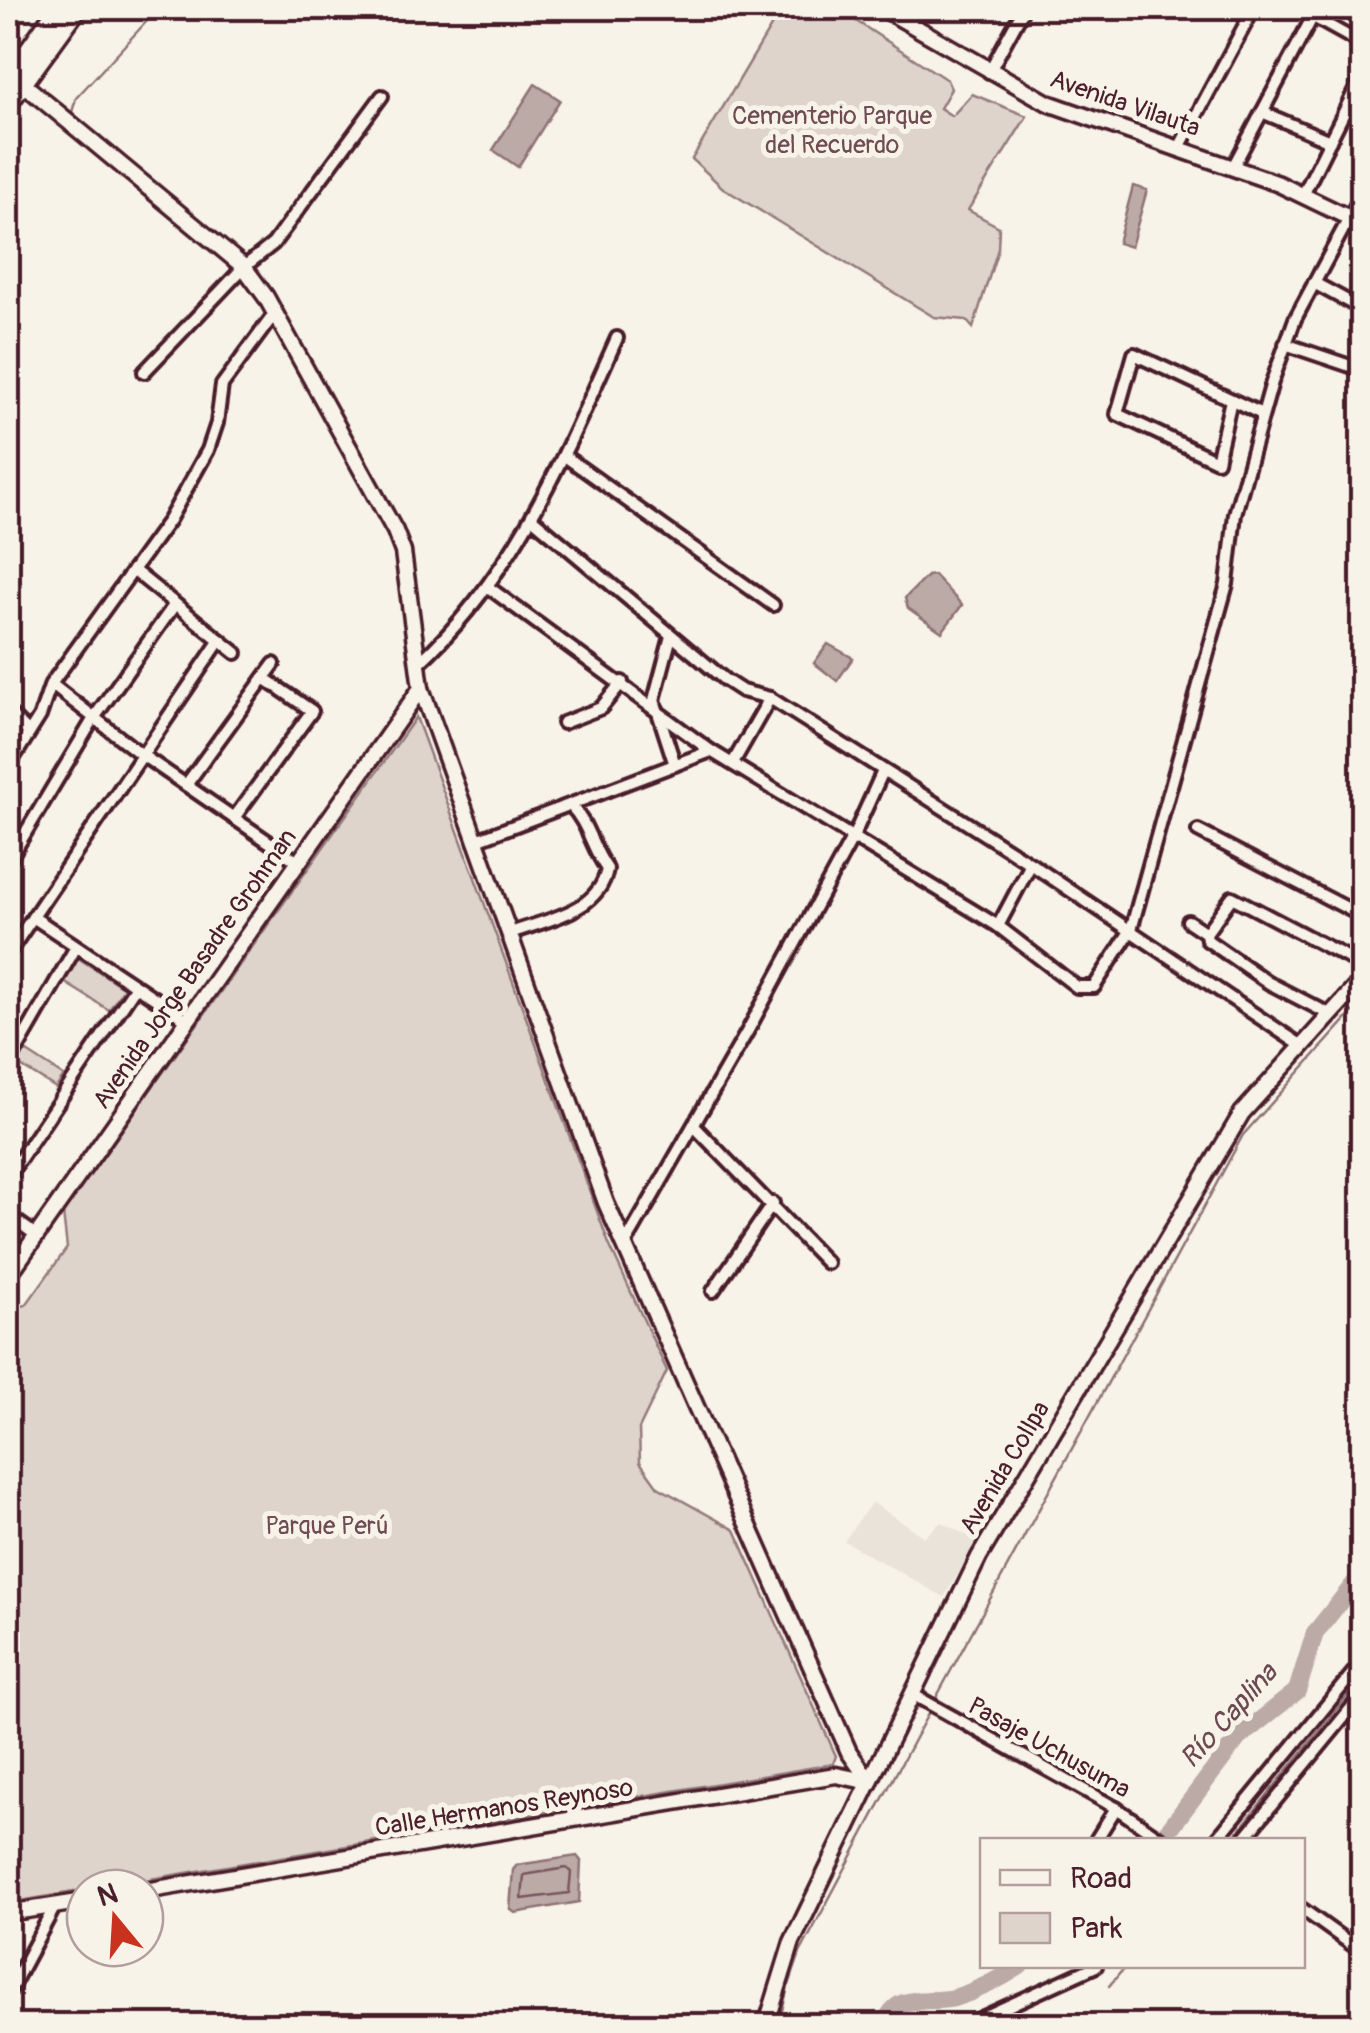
<svg xmlns="http://www.w3.org/2000/svg" width="1370" height="2033" font-family="Pangolin,sans-serif">
<rect width="100%" height="100%" fill="#f7f3e8"/>
<filter id="ink" filterUnits="userSpaceOnUse"><feTurbulence type="fractalNoise" baseFrequency=".01" numOctaves="2"/><feDisplacementMap in="SourceGraphic" scale="20" xChannelSelector="R" yChannelSelector="G"/><feConvolveMatrix kernelMatrix="1 2 1 2 8 2 1 2 1" color-interpolation-filters="sRGB"/></filter>
<g filter="url(#ink)">
<path fill="#eae3da" d="M872,1502L924,1537L941,1522L978,1541L944,1597L844,1541Z"/>
<g fill="#ded4cc" stroke="#947a7c" stroke-width="2.5">
<path d="M782,8H836L947,80L951,89L940,108L952,116L972,94L1027,116L968,210L999,227L998,249L973,328L966,320L934,317L723,188L692,159Z"/>
<path d="M416,717L609,1244L667,1371L639,1429L640,1462L658,1487L735,1530L836,1756L833,1764L8,1903V1310L26,1305L67,1248L63,1213Z"/>
<path d="M78,958L124,988L109,1010L64,982Z"/>
<path d="M24,1050L64,1076L56,1088L16,1063Z"/>
</g>
<g fill="#bcaaa7" stroke="#8e7275" stroke-width="2.5">
<path d="M535,84L560,100L518,167L493,150Z"/>
<path d="M1133,186L1147,190L1131,247L1118,243Z"/>
<path d="M934,575L962,605L942,632L908,608L905,598L927,576Z"/>
<path d="M828,644L853,658L837,681L814,663Z"/>
<path d="M577,1856L581,1861L579,1902L515,1913L510,1909L513,1870L517,1865Z"/>
</g>
<g fill="none" stroke-linecap="round" stroke-linejoin="round">
<path stroke="#78575d" stroke-width="2.5" d="M566,1868L571,1872L569,1893L522,1899L524,1875Z"/>
<g stroke="#8e7275" stroke-width="2.5">
<path d="M71,116L76,98L159,8"/>
<path d="M936,1698L1243,1135L1362,1002"/>
<path d="M1231,1840L1362,1678"/>
<path d="M789,1985L800,1953L929,1712"/>
<path d="M1109,1986L1126,1966"/>
<path d="M778,2026L787,1991"/>
</g>
<g stroke="#bcaaa7" stroke-width="18">
<path d="M1161,1840L1238,1738L1297,1691L1315,1633L1362,1574"/>
<path d="M885,2026C895,1989 928,2005 954,1998C977,1991 1000,1979 1020,1966"/>
</g>
<defs>
<g id="street">
<path d="M1297,8L1362,44"/>
<path d="M989,72L1024,8"/>
<path d="M1262,112L1330,141"/>
<path d="M1180,146L1254,8"/>
<path d="M1233,167L1313,16"/>
<path d="M1303,195L1362,76"/>
<path d="M1314,283L1362,309"/>
<path d="M1285,344L1362,370"/>
<path d="M144,372L244,267L273,244L382,96"/>
<path d="M1231,400L1217,461L1117,414L1134,354L1262,414"/>
<path d="M566,457L773,605"/>
<path d="M533,519L725,680L742,691L770,698L1031,864L1302,1046"/>
<path d="M133,570L236,653"/>
<path d="M488,587L711,751L998,926L1077,987H1094L1131,930L1227,584L1235,514L1272,382L1295,319L1362,194"/>
<path d="M671,636L654,700L675,765"/>
<path d="M418,664C515,575 564,456 617,338"/>
<path d="M51,684L142,755L298,862"/>
<path d="M8,712L29,733"/>
<path d="M563,723L601,708L622,682"/>
<path d="M734,761L770,698"/>
<path d="M8,767L40,716L51,684L169,520L208,450L217,423L222,385L275,313"/>
<path d="M186,785L274,664"/>
<path d="M234,818L312,711L264,678"/>
<path d="M1198,831L1362,916"/>
<path d="M474,841L711,751"/>
<path d="M8,862L94,718L175,604"/>
<path d="M33,917L187,1020"/>
<path d="M1188,921L1206,933"/>
<path d="M998,926L1031,864"/>
<path d="M508,934C544,920 599,913 607,869C591,847 589,824 570,805"/>
<path d="M8,954L220,640"/>
<path d="M1331,1015L1269,983L1207,940L1206,933L1232,897L1362,965"/>
<path d="M8,1065L76,947"/>
<path d="M695,1127L827,1263"/>
<path d="M8,1177L136,986"/>
<path d="M8,1215L36,1235"/>
<path d="M624,1246L747,1032L854,835L883,771"/>
<path d="M713,1291L773,1203"/>
<path d="M912,1694L1116,1808L1163,1840"/>
<path d="M1096,1840L1116,1808"/>
<path d="M1216,1840L1362,1662"/>
<path d="M1243,1840L1362,1695"/>
<path d="M1302,1909L1362,1952"/>
<path d="M8,1994L55,1906"/>
<path d="M964,2026L1096,1966"/>
</g>
<g id="secondary">
<path d="M882,8L1048,103L1279,184L1362,224"/>
<path d="M16,78L244,267L266,297L395,531L403,552L421,688L606,1203L849,1752L870,1782"/>
<path d="M8,1276L421,688"/>
<path d="M145,1891L836,1775L870,1782"/>
<path d="M8,1913L85,1901"/>
<path d="M766,2026L792,1942L979,1557L1242,1113L1362,980"/>
</g>
<g id="highway">
<path d="M8,80L59,8"/>
<path d="M8,103L77,8"/>
</g>
</defs>
<use href="#street" stroke="#4a1f2b" stroke-width="18"/>
<use href="#secondary" stroke="#4a1f2b" stroke-width="21"/>
<use href="#highway" stroke="#4a1f2b" stroke-width="25"/>
<use href="#street" stroke="#f7f3e8" stroke-width="10"/>
<use href="#secondary" stroke="#f7f3e8" stroke-width="14"/>
<use href="#highway" stroke="#f7f3e8" stroke-width="18"/>
</g>
</g>
<g text-anchor="middle" dominant-baseline="central" stroke-width="10" stroke-linejoin="round" paint-order="stroke">
<g font-size="25" fill="#4a1f2b" stroke="#f7f3e8">
<text transform="translate(1125 104) rotate(19)">Avenida Vilauta</text>
<text transform="translate(195 969) rotate(-55)">Avenida Jorge Basadre Grohman</text>
<text transform="translate(1005 1468) rotate(-59)">Avenida Collpa</text>
<text transform="translate(1049 1748) rotate(29)">Pasaje Uchusuma</text>
<text transform="translate(504 1808) rotate(-9)">Calle Hermanos Reynoso</text>
</g>
<g font-size="25" fill="#6f4c53" stroke="#f7f3e8">
<text x="832" y="116">Cementerio Parque<tspan x="832" dy="29">del Recuerdo</tspan></text>
<text x="327" y="1526">Parque Perú</text>
</g>
<g font-size="28" font-style="italic" fill="#6c4950" stroke="#f7f3e8">
<text transform="translate(1229 1716) rotate(-48)">Río Caplina</text>
</g>
</g>
<rect width="1370" height="2033" fill="none" stroke="#f7f3e8" stroke-width="40"/>
<rect x="20" y="20" width="1330" height="1993" fill="none" stroke="#4a1f2b" stroke-width="4" filter="url(#ink)"/>
<rect x="980" y="1838" width="325" height="130" fill="#f7f3e8" stroke="#b29e9c" stroke-width="2.5"/>
<rect x="1000" y="1870" width="50" height="15" fill="#f7f3e8" stroke="#b29e9c" stroke-width="2.5"/>
<text x="1070" y="1888" font-size="30" fill="#4a1f2b">Road</text>
<rect x="1000" y="1913" width="50" height="30" fill="#ded4cc" stroke="#b29e9c" stroke-width="2.5"/>
<text x="1070" y="1938" font-size="30" fill="#4a1f2b">Park</text>
<g transform="translate(115 1918) rotate(342)"><circle r="48" fill="#f7f3e8" stroke="#b29e9c" stroke-width="2.5"/>
<path d="M0-8L18 38L0 25L-18 38Z" fill="#c8321e"/>
<text y="-15" font-size="28" font-weight="bold" text-anchor="middle" fill="#4a1f2b">N</text>
</g>
</svg>
